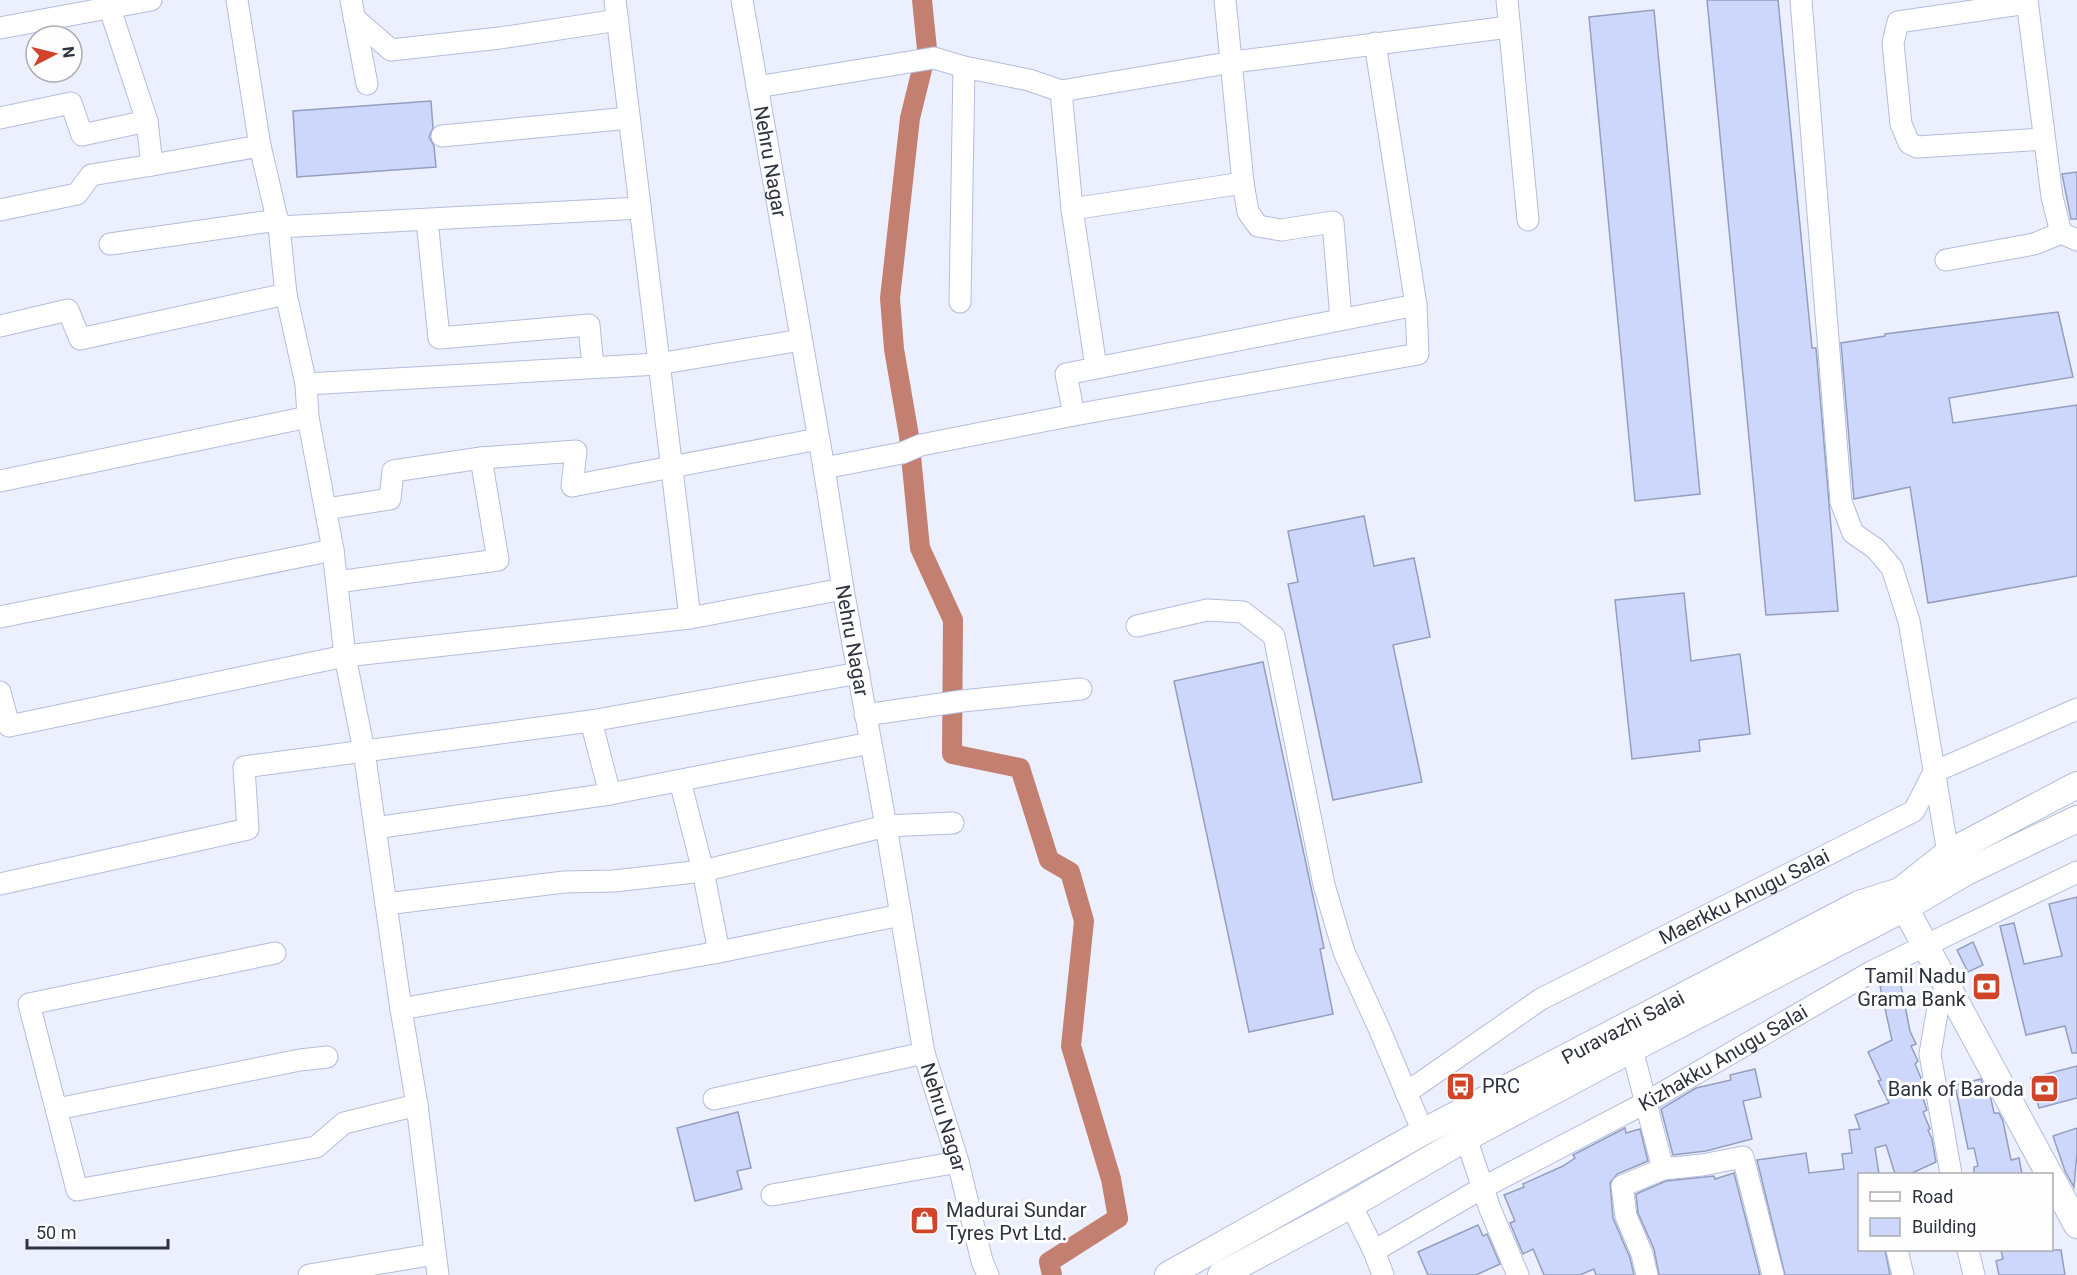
<svg xmlns="http://www.w3.org/2000/svg" width="2077" height="1275" font-family="Roboto,sans-serif">
<rect width="100%" height="100%" fill="#ecf0fe"/>
<g fill="none" stroke-linecap="round" stroke-linejoin="round">
<path stroke="#c38071" stroke-width="20" d="M922,0L927,49L910,118L890,298L894,349L909,436L920,548L953,620L952,754L1020,768L1049,860L1070,872L1084,921L1071,1046L1111,1179L1118,1218L1049,1262L1052,1275"/>
</g>
<g fill="#ccd7fb" stroke="#949ebe" stroke-width="1.5">
<path d="M1707,0H1778L1812,348H1816L1838,611L1766,615Z"/>
<path d="M1654,10L1700,494L1635,501L1589,17Z"/>
<path d="M431,101L433,128L429,137L434,146L436,167L297,177L293,111Z"/>
<path d="M2077,172V219H2071L2062,174Z"/>
<path d="M2058,312L2073,377L1949,398L1953,423L2077,405V576L1928,603L1910,487L1854,499L1841,343L1885,336V334Z"/>
<path d="M1364,516L1374,566L1414,558L1430,637L1393,645L1422,782L1333,800L1288,584L1298,582L1288,531Z"/>
<path d="M1684,593L1691,661L1740,654L1750,734L1699,740L1700,751L1632,759L1615,600Z"/>
<path d="M1263,662L1324,948L1320,949L1333,1014L1249,1032L1174,681Z"/>
<path d="M2077,897V1053H2072L2065,1026L2026,1035L2000,926L2014,923L2024,964L2062,956L2049,904Z"/>
<path d="M1973,942L1983,965L1968,972L1957,950Z"/>
<path d="M1900,981L1910,1031L1916,1044L1911,1046L1918,1061L1915,1064L1921,1078L1924,1091L1921,1092L1927,1110L1923,1112L1930,1129L1928,1130L1932,1139L1936,1162L1910,1174H1895L1886,1145L1875,1148L1879,1174H1860V1250H1885L1890,1275H1785L1757,1160L1806,1153L1809,1173L1844,1169L1842,1154L1852,1153L1849,1130L1860,1129L1855,1115L1889,1103L1878,1081L1881,1080L1868,1052L1892,1040L1880,986Z"/>
<path d="M2077,1066V1098L2039,1108L2031,1078Z"/>
<path d="M1755,1069L1761,1097L1743,1101L1752,1139L1706,1151L1673,1155L1661,1109L1696,1088L1731,1080L1730,1075Z"/>
<path d="M1981,1079L1987,1098L1990,1097L1991,1099L1994,1113H1999L2003,1121L2011,1160L2019,1158L2022,1174H1974V1167L1978,1166L1974,1148L1968,1149L1955,1085Z"/>
<path d="M738,1112L751,1168L737,1171L742,1189L695,1201L677,1128Z"/>
<path d="M1625,1128L1626,1133L1640,1129L1648,1161L1617,1174L1610,1183L1613,1218L1630,1258L1634,1275H1596L1594,1269L1580,1275H1544L1533,1249L1523,1254L1510,1223L1515,1221L1504,1195L1524,1187L1523,1184L1563,1166L1575,1158L1573,1155Z"/>
<path d="M2077,1128V1153L2074,1187L2065,1171L2053,1136Z"/>
<path d="M1734,1173L1760,1275H1659L1654,1249L1638,1213L1636,1194L1666,1181L1714,1176L1715,1179Z"/>
<path d="M1478,1225L1483,1236L1487,1234L1500,1264L1476,1275H1428L1418,1252Z"/>
<path d="M2001,1250H2061L2065,1275H1999L1996,1261L2003,1259Z"/>
</g>
<g fill="none" stroke-linecap="round" stroke-linejoin="round">
<defs>
<g id="minor">
<path d="M237,0L260,146L279,227L286,294L306,384L308,417L333,550L345,656L364,751L401,1009L417,1105L438,1275"/>
<path d="M351,0L367,84"/>
<path d="M615,0L690,618L843,589"/>
<path id="s1" d="M742,0L824,468L843,589L886,826L924,1053L958,1162L982,1261L988,1275"/>
<path d="M1507,0L1528,220"/>
<path d="M1801,0L1841,502L1853,533L1876,549L1892,568L1909,621L1948,853"/>
<path d="M2027,0L2052,197L2061,233L2077,240"/>
<path d="M2027,3L1898,22L1893,43L1901,124L1909,143L1917,147L2044,139"/>
<path d="M354,18L391,50L500,38L618,20"/>
<path d="M0,28L151,0"/>
<path d="M757,87L934,58L964,67L1029,80L1061,91L1072,209L1243,183L1225,0"/>
<path d="M1061,91L1233,62L1509,27"/>
<path d="M0,118L71,103L82,135L147,121"/>
<path d="M442,136L629,118"/>
<path d="M152,165L260,146"/>
<path d="M1243,183L1248,212L1258,226L1281,230L1333,222L1341,319"/>
<path d="M1072,209L1096,367"/>
<path d="M0,210L77,194L91,175L152,165L147,121L107,0"/>
<path d="M427,220L439,338L589,325L593,367"/>
<path d="M279,227L640,208"/>
<path d="M110,244L278,220"/>
<path d="M1946,260L2034,244L2061,233"/>
<path d="M960,302L964,67"/>
<path d="M0,326L68,310L80,339L286,294"/>
<path d="M306,384L658,364L801,340"/>
<path d="M1074,415L1418,354L1416,305"/>
<path d="M824,468L902,453L921,445L1074,415L1066,374L1416,305L1375,43"/>
<path d="M0,481L308,417"/>
<path d="M326,509L390,499L393,471L481,458"/>
<path d="M337,582L498,560L481,458L576,451L572,486L818,439"/>
<path d="M0,617L333,550"/>
<path d="M1137,626L1207,610L1243,612L1274,636L1324,885L1344,952L1378,1026L1423,1132"/>
<path d="M0,692L9,726L345,656L690,618"/>
<path d="M865,715L962,701L1081,689"/>
<path d="M591,721L610,794L870,743"/>
<path d="M375,828L610,794"/>
<path d="M0,884L248,829L244,767L591,721L859,673"/>
<path d="M386,904L564,882L614,881L703,871L886,826L953,823"/>
<path d="M719,952L901,915"/>
<path d="M275,953L29,1004L77,1190L316,1147L344,1123L417,1105"/>
<path d="M1947,984L1938,1007L1930,1054L1951,1174"/>
<path d="M401,1009L719,952L703,871L680,781"/>
<path d="M1632,1049L1663,1169L1702,1165L1743,1157L1773,1275"/>
<path id="s2" d="M1406,1093L1541,999L1914,811L1934,772L2077,709"/>
<path d="M714,1099L924,1053"/>
<path d="M57,1109L300,1060L327,1057"/>
<path d="M1466,1138L1490,1209L1518,1275"/>
<path d="M772,1195L958,1162"/>
<path d="M1351,1205L1374,1251L1383,1275"/>
<path d="M1897,1250L1903,1275"/>
<path d="M1968,1250L1974,1275"/>
<path id="s3" d="M1374,1251L1484,1187L1645,1103L1871,972L2077,872"/>
<path d="M309,1275L435,1254"/>
<path d="M1647,1275L1642,1254L1626,1216L1622,1186L1663,1169"/>
</g>
<g id="major">
<path d="M1900,891L1905,908L2049,1174"/>
<path d="M2052,1179L2077,1225"/>
<path id="s4" d="M1168,1275L1423,1132L1859,904L1900,891L1948,853L2077,785"/>
<path d="M1221,1275L1351,1205L1466,1138L1632,1049L1905,908L1968,871L2077,819"/>
</g>
</defs>
<use href="#minor" stroke="#b3bdde" stroke-width="23"/>
<use href="#major" stroke="#b3bdde" stroke-width="28"/>
<use href="#minor" stroke="#fff" stroke-width="21"/>
<use href="#major" stroke="#fff" stroke-width="26"/>
</g>
<defs>
<symbol id="bank-square" viewBox="-11 -11 22 22"><rect x="-9" y="-9" width="18" height="18" rx="4" fill="#d04529" stroke="#fefefe"/><path d="M-6-4H6V4H-6ZM0-2.3a2.3 2.3 0 1 0 0 4.6a2.3 2.3 0 1 0 0-4.6Z" fill="#fff"/></symbol>
<symbol id="bus-square" viewBox="-11 -11 22 22"><rect x="-9" y="-9" width="18" height="18" rx="4" fill="#d04529" stroke="#fefefe"/><path d="M-5-6H5V4H4V6H2V4H-2V6H-4V4H-5ZM-3.5-4V0h7V-4ZM-3.5 1.2v1.5H-2V1.2ZM2 1.2v1.5H3.5V1.2Z" fill="#fff"/></symbol>
<symbol id="shop-square" viewBox="-11 -11 22 22"><rect x="-9" y="-9" width="18" height="18" rx="4" fill="#d04529" stroke="#fefefe"/><path d="M-5-2.5h2.3a2.7 3.5 0 0 1 5.4 0H5L5.5 6h-11ZM-1.5-2.5h3a1.5 2.3 0 0 0-3 0Z" fill="#fff"/></symbol>
</defs>
<g fill-rule="evenodd">
<use href="#bank-square" x="1970" y="970" width="33" height="33"/>
<use href="#bus-square" x="1444" y="1070" width="33" height="33"/>
<use href="#bank-square" x="2028" y="1072" width="33" height="33"/>
<use href="#shop-square" x="908" y="1204" width="33" height="33"/>
</g>
<g text-anchor="middle" dominant-baseline="central" stroke-width="6" stroke-linejoin="round" paint-order="stroke">
<g font-size="20" fill="#2f3340" stroke="#fefefe">
<text stroke="none"><textPath href="#s1" startOffset="164">Nehru Nagar</textPath></text>
<text stroke="none"><textPath href="#s1" startOffset="650">Nehru Nagar</textPath></text>
<text stroke="none"><textPath href="#s2" startOffset="392">Maerkku Anugu Salai</textPath></text>
<text stroke="none"><textPath href="#s4" startOffset="518">Puravazhi Salai</textPath></text>
<text stroke="none"><textPath href="#s3" startOffset="399">Kizhakku Anugu Salai</textPath></text>
<text stroke="none"><textPath href="#s1" startOffset="1136">Nehru Nagar</textPath></text>
</g>
<g font-size="20" fill="#2f3340" stroke="#fefefe" text-anchor="end">
<text x="1966" y="976">Tamil Nadu<tspan x="1966" dy="23">Grama Bank</tspan></text>
<text x="1482" y="1086" text-anchor="start">PRC</text>
<text x="2024" y="1089">Bank of Baroda</text>
<text x="946" y="1210" text-anchor="start">Madurai Sundar<tspan x="946" dy="23">Tyres Pvt Ltd.</tspan></text>
</g>
</g>
<rect x="1858" y="1173" width="195" height="78" fill="#fefefe" stroke="#abadb2" stroke-width="1.5"/>
<rect x="1870" y="1192" width="30" height="9" fill="#ffffff" stroke="#abadb2" stroke-width="1.5"/>
<text x="1912" y="1203" font-size="18" fill="#2f3340">Road</text>
<rect x="1870" y="1218" width="30" height="18" fill="#ccd7fb" stroke="#abadb2" stroke-width="1.5"/>
<text x="1912" y="1233" font-size="18" fill="#2f3340">Building</text>
<g transform="translate(54 54) rotate(83)"><circle r="28" fill="#fefefe" stroke="#abadb2" stroke-width="1.5"/>
<path d="M0-4.5L10 22L0 15L-10 22Z" fill="#d04529"/>
<text y="-9" font-size="16" font-weight="bold" text-anchor="middle" fill="#2f3340">N</text>
</g>
<path d="M27 1239v9h141v-9" fill="none" stroke="#2f3340" stroke-width="3"/>
<text x="36" y="1239" font-size="18" fill="#2f3340" stroke="#fefefe" stroke-width="4.5" paint-order="stroke">50 m</text>
</svg>
